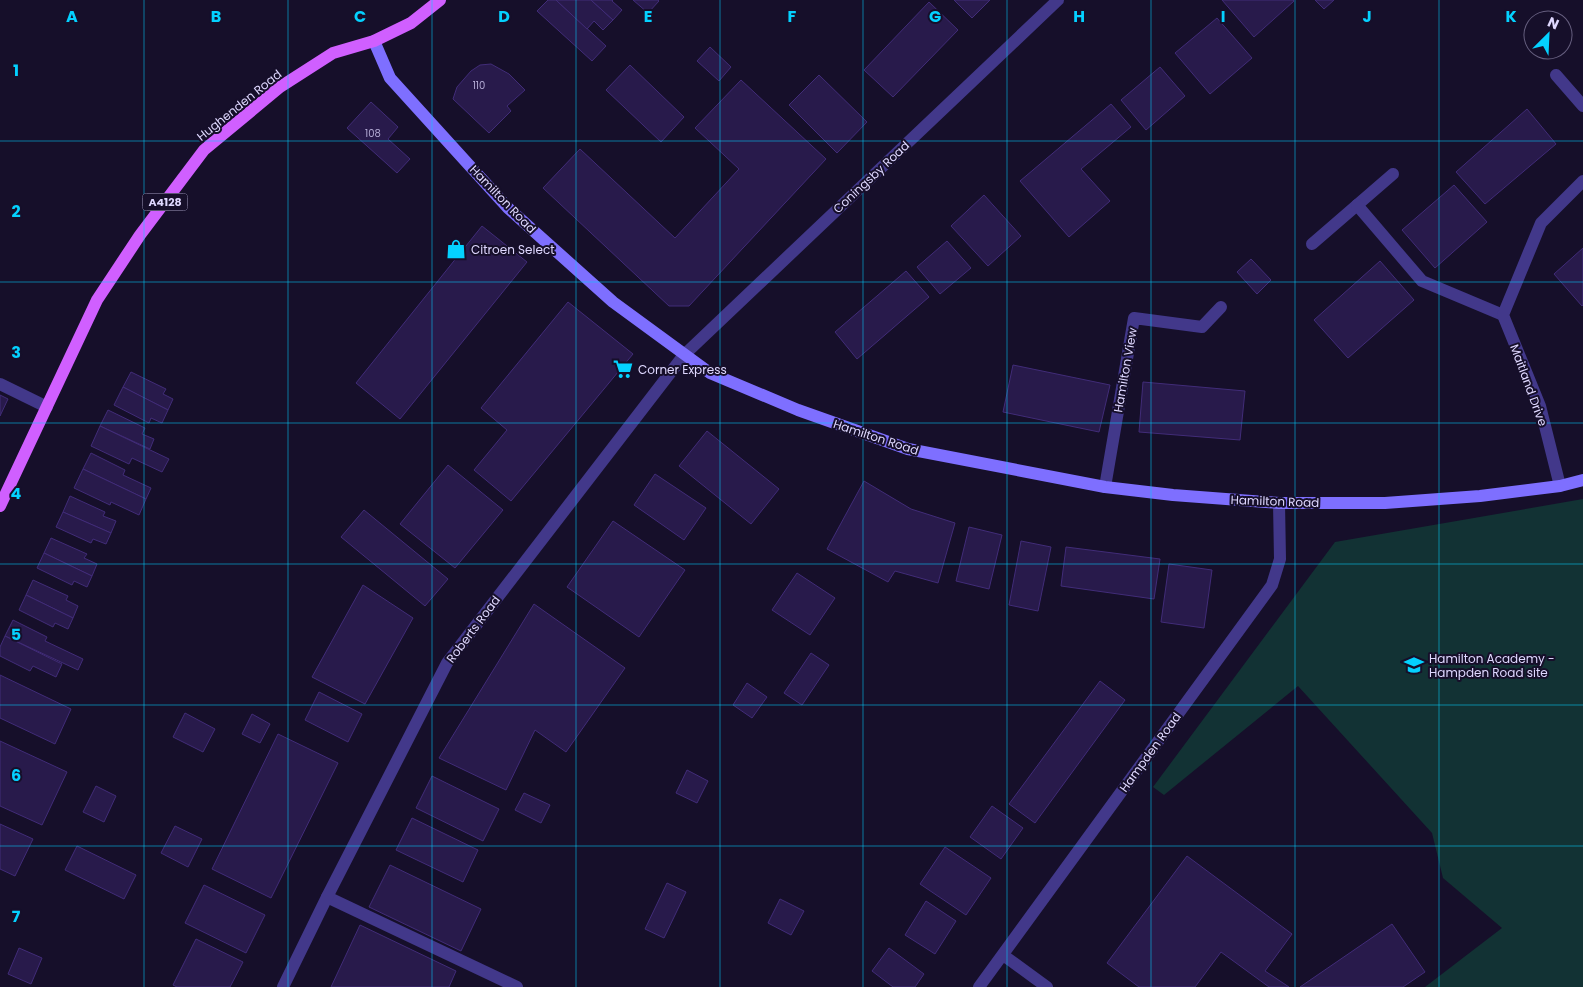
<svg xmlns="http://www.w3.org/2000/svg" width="1583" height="987" font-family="Poppins,sans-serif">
<rect width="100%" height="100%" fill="#160f2a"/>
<path fill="#123234" d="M1583,499V987H1425L1502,928L1443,878L1432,833L1298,686L1164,795L1153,787L1335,542Z"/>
<g fill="#281a4b" stroke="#412c78">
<path d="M548,0H556L606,46L592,61L537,11Z"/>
<path d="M556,0H591L613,20L603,30L594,21L587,29Z"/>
<path d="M591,0H613L612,1L622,10L613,20Z"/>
<path d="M633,0H658L659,1L648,13Z"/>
<path d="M954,0H990L972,18Z"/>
<path d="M1222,0H1293L1294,1L1254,37Z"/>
<path d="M1315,0H1334L1324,9Z"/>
<path d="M929,2L958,30L893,97L864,70Z"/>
<path d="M1217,18L1252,58L1210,94L1175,53Z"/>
<path d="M710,47L731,67L719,81L697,61Z"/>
<path d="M491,64L509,74L525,90L507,106L511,111L489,133L453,99L457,87L471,71L480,65Z"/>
<path d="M630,65L684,117L661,142L606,90Z"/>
<path d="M1160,67L1185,96L1146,130L1121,100Z"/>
<path d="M819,75L867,122L837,153L789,105Z"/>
<path d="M741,80L826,159L689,306H669L543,188L580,149L675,238L739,169L695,128Z"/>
<path d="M371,102L398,127L388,139L410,159L397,173L347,128Z"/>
<path d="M1111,104L1131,127L1081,169L1110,201L1069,237L1020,181Z"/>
<path d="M1527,109L1556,144L1485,204L1456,172Z"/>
<path d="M1454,185L1487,222L1435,268L1402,230Z"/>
<path d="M984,195L1021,236L988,266L951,226Z"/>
<path d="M482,226L527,262L400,419L356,383Z"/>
<path d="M947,241L971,268L940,294L917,267Z"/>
<path d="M1583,248V305L1582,306L1554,274Z"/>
<path d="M1251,259L1271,280L1257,294L1237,272Z"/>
<path d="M1380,261L1414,300L1348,358L1314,320Z"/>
<path d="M906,271L929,297L857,359L835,332Z"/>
<path d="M568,302L633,354L511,501L474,470L507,430L481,408Z"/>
<path d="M1013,365L1110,385L1099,432L1003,412Z"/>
<path d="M131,372L166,389L163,394L173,399L168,410L123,387Z"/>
<path d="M1143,382L1245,391L1240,440L1139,432Z"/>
<path d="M123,387L168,410L162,423L151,418L149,423L114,405Z"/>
<path d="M0,395L8,399L0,416Z"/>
<path d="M108,410L145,428L142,434L154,439L150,449L100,426Z"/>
<path d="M100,426L169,459L162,472L132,458L129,464L91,446Z"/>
<path d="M707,431L779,489L751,524L679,466Z"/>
<path d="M91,453L125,470L123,475L151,488L146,499L83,469Z"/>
<path d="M448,465L503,510L455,568L400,524Z"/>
<path d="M83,469L146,499L139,515L111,502L110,505L74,488Z"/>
<path d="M655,474L706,508L684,540L634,505Z"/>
<path d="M864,481L911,509L955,523L938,583L895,571L888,582L827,549Z"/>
<path d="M70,496L105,512L103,516L116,521L111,533L63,512Z"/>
<path d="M364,510L448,579L425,606L341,537Z"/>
<path d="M63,512L111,533L106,544L93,539L91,543L56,527Z"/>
<path d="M613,521L685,570L639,637L567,587Z"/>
<path d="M969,527L1002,535L989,589L956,581Z"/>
<path d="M51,538L87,554L84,558L97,564L92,576L44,553Z"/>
<path d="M1021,541L1051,547L1038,611L1009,605Z"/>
<path d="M1066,547L1160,559L1154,599L1061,586Z"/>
<path d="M44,553L92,576L87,587L74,581L72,585L37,568Z"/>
<path d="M1169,564L1212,570L1204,628L1161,622Z"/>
<path d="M797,573L835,598L810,635L772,610Z"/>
<path d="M33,580L68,596L66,600L78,606L73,618L26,595Z"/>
<path d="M363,585L413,618L365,704L312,677Z"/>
<path d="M26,595L73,618L68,629L55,623L53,627L19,610Z"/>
<path d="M534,604L625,668L566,752L535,730L506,790L439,758Z"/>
<path d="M13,620L47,637L45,641L83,659L78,670L5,636Z"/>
<path d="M5,636L62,664L56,677L33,666L30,671L0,656V647Z"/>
<path d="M811,653L829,665L802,705L784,693Z"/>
<path d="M0,675L71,709L55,744L0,718Z"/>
<path d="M1100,681L1125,700L1035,823L1009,804Z"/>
<path d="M747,683L767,697L752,718L733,705Z"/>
<path d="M319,692L362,714L348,742L305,720Z"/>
<path d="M185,713L215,729L203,752L173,737Z"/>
<path d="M252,714L270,724L260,743L242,734Z"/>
<path d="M278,734L338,763L271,898L212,869Z"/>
<path d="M0,741L67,772L42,825L0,806Z"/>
<path d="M687,770L708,781L697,803L676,793Z"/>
<path d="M432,776L499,809L483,841L416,808Z"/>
<path d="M96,786L116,796L104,822L83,812Z"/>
<path d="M524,793L550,805L541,823L515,810Z"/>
<path d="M992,806L1023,828L1001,859L970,837Z"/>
<path d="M412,818L478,850L463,882L396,850Z"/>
<path d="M0,824L33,839L15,876L0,869Z"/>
<path d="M175,826L202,839L188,867L161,853Z"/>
<path d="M77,846L136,875L124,899L65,870Z"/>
<path d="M945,847L991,878L966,915L920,884Z"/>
<path d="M1187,856L1292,934L1265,971L1289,987H1269L1221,952L1195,987H1139L1107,963Z"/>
<path d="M390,865L481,909L461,951L369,907Z"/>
<path d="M667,883L686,892L664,938L645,929Z"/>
<path d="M204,885L265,915L246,953L185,923Z"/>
<path d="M780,899L804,911L791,935L768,923Z"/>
<path d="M926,901L956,921L935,954L905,935Z"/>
<path d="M1392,924L1425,972L1403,987H1300Z"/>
<path d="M360,925L456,971L449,987H331Z"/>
<path d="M196,939L243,962L230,987H177L173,985Z"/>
<path d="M19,948L42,958L31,984L8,974Z"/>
<path d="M889,948L924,974L915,987H893L872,971Z"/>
</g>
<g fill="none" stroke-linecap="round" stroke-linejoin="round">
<g stroke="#42388a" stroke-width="12">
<path d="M1556,75L1583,106"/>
<path d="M1312,244L1393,174"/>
<path d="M0,384L47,407"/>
<path d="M1105,487L1134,318L1202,327L1221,307"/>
<path d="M327,897L517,987"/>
<path d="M1003,955L1047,987"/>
</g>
<g stroke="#42388a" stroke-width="12">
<path d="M1357,205L1422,281L1503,315"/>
<path d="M1560,486L1540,406L1503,315L1541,223L1583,181"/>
<path d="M283,987L327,897L447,663L684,355L1058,0"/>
<path d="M979,987L1272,585L1280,559L1279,503"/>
</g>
<path stroke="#7e6fff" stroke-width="12" d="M374,41L390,78L508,208L613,302L710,373L798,410L908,449L1105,487L1173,495L1279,503H1385L1480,496L1560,486L1583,480"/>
<path stroke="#d05fff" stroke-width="12" d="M0,506L97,300L140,235L204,150L280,87L333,53L374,41L411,23L440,0"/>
</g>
<path fill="none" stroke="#04d1ff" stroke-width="1" stroke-opacity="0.55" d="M144,0V987M288,0V987M432,0V987M576,0V987M720,0V987M863,0V987M1007,0V987M1151,0V987M1295,0V987M1439,0V987M0,141H1583M0,282H1583M0,423H1583M0,564H1583M0,705H1583M0,846H1583"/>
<defs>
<symbol id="shop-bare" viewBox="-9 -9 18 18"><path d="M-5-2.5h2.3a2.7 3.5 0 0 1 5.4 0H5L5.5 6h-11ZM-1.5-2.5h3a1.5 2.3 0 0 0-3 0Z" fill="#04d1ff" stroke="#160f2a" stroke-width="2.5" paint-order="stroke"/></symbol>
<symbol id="supermarket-bare" viewBox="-9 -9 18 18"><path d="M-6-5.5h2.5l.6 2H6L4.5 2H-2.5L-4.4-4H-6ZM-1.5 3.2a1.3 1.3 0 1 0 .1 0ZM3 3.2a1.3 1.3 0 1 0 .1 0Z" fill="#04d1ff" stroke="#160f2a" stroke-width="2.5" paint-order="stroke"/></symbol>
<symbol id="school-bare" viewBox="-9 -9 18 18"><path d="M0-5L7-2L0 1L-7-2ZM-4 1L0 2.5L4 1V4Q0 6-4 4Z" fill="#04d1ff" stroke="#160f2a" stroke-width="2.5" paint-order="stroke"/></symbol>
</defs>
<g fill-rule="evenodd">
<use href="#shop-bare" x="442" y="235" width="28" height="28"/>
<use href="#supermarket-bare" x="609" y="355" width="28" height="28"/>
<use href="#school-bare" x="1400" y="651" width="28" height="28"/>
</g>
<g text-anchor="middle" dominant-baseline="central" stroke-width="4" stroke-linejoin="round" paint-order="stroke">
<g font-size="10" fill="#b1a8d2">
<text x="479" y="85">110</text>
<text x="373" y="133">108</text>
</g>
<rect fill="#160f2a" stroke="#a39cbf" stroke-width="1" x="142.5" y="193.5" width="45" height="17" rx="4"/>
<g font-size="11" font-weight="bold" fill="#dfd8ff">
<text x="165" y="202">A4128</text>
</g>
<g font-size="12" fill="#dfd8ff" stroke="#160f2a">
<text transform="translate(239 105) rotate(-39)">Hughenden Road</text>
<text transform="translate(871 177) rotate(-43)">Coningsby Road</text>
<text transform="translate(503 199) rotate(46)">Hamilton Road</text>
<text transform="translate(1125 370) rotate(-80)">Hamilton View</text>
<text transform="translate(1529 385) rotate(70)">Maitland Drive</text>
<text transform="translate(876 437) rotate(18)">Hamilton Road</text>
<text transform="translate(1275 501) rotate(2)">Hamilton Road</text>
<text transform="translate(473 629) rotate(-53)">Roberts Road</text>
<text transform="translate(1150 752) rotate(-54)">Hampden Road</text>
</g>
<g font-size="12" fill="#dfd8ff" stroke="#160f2a" text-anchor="start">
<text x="471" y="249">Citroen Select</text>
<text x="638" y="369">Corner Express</text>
<text x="1429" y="658">Hamilton Academy -<tspan x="1429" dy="14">Hampden Road site</tspan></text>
</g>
</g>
<g font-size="16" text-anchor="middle" font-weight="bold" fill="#04d1ff" stroke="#160f2a" stroke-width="4" stroke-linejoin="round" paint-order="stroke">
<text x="72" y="22">A</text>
<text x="216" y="22">B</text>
<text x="360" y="22">C</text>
<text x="504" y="22">D</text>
<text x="648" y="22">E</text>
<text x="792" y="22">F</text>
<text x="935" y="22">G</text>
<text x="1079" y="22">H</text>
<text x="1223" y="22">I</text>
<text x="1367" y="22">J</text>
<text x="1511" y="22">K</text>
<text x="16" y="76">1</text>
<text x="16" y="217">2</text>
<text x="16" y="358">3</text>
<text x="16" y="499">4</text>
<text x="16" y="640">5</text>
<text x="16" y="781">6</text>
<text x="16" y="922">7</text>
</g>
<g transform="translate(1548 35) rotate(24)"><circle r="24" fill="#160f2a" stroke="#665f7f"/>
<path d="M0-4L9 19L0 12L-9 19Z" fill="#04d1ff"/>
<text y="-8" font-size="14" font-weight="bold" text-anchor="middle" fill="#dfd8ff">N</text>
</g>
</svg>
